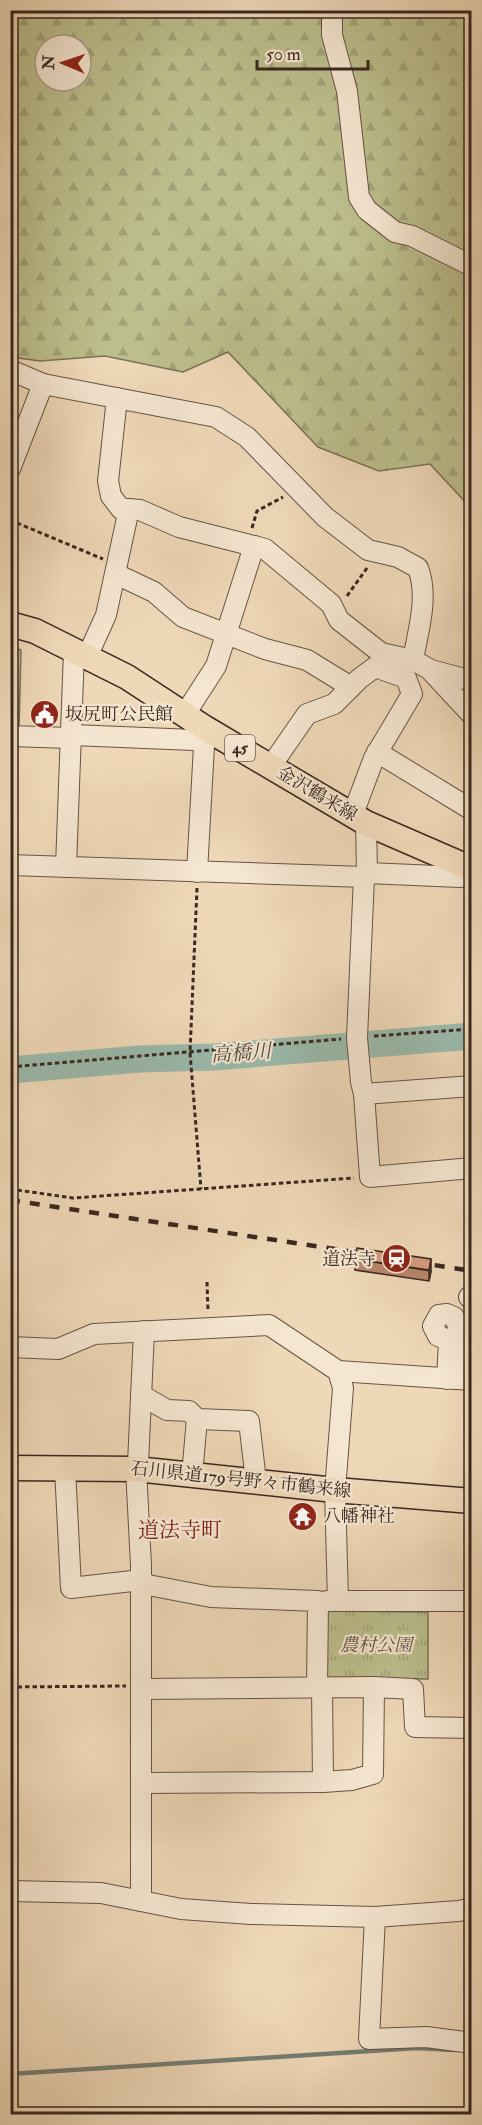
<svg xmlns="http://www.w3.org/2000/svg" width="482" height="2125" font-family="'IM FELL Double Pica','Noto Serif JP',serif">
<defs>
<pattern id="grass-tufts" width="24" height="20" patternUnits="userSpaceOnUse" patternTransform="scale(1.5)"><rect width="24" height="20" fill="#bcbe8d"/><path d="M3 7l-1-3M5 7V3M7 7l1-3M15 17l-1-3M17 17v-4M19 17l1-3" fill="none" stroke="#a2a379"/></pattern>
<pattern id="forest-firs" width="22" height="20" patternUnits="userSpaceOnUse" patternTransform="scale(1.5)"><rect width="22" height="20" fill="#bcbe8d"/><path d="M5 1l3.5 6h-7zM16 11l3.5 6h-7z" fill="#a2a379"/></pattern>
</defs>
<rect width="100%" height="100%" fill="#efd8b8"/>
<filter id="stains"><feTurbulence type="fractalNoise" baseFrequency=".00333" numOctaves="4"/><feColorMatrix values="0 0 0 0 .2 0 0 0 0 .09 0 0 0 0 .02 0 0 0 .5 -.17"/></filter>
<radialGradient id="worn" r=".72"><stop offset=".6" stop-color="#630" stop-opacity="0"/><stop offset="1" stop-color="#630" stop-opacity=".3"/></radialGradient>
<g fill="url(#grass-tufts)" stroke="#7b7256" stroke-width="1.5">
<path d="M11,646L21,650L19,729H11Z"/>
<path d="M324,1611L428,1612V1679L324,1678Z"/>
</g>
<path fill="url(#forest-firs)" stroke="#7b7256" stroke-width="1.5" fill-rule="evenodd" d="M11,11H471V508L430,464L379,471L318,447L228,352L183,372L105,356L40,361L11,357ZM45,45H81V81H45Z"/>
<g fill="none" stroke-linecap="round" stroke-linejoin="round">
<path stroke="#747f74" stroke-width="4.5" d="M10,2074L417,2048L454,2050"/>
<path stroke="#9abaac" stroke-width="27" d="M10,1070L140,1059L214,1057L472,1036"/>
<defs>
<g id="minor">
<path d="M332,10V35L347,91L359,197L367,210L395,232L412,236L472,266"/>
<path d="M10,370L43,384"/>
<path d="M10,469L43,384L216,417L247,437L325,517L368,550L398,557L418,568C429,597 418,631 413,660L431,670L472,681"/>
<path d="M129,509L140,510L179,527L254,546L216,666L185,714"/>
<path d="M254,546L265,549L331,604L339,620L381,653L413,660"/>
<path d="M116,574L154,592L183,617L265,649L307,660L351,687"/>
<path d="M87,657L106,615L129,509H121L111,496L108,481L117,398"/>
<path d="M431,671L472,715"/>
<path d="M72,735L194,740"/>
<path d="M10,736L70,738"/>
<path d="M377,752L472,810"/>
<path d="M271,766L307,714L334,704L359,679L375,667L406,678L412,694L374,758L353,814"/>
<path d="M366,823L367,873"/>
<path d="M10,865L364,877L367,873L460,877L465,867"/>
<path d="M66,867L74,651"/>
<path d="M197,872L205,728"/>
<path d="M364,877L357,1038L361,1082L364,1094"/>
<path d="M472,1086L364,1094L370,1177L472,1168"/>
<path d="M469,1297H472"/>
<path d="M10,1347L58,1349L94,1334L269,1325L338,1371L343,1388L335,1490L338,1601"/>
<path d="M338,1371L472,1380"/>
<path d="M447,1379L449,1340L438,1336L433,1326L439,1315L447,1314L454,1317L458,1325L455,1379"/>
<path d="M141,1395L167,1410L189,1411L197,1419L249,1421L256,1481"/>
<path d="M65,1468L71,1588L141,1580L148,1585L211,1597L318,1601L317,1687"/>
<path d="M192,1475L197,1419"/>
<path d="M327,1601H472"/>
<path d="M322,1687L323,1782"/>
<path d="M374,1687L413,1689L415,1727L472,1728"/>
<path d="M141,1783L323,1782L352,1780L373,1774L374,1687L141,1689"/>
<path d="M10,1891L101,1893L181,1909L251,1914L375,1917L459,1911L472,1908"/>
<path d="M141,1901V1565L136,1469L138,1464L144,1331"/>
<path d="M375,1917L369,2039L426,2037L472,2043"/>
</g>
<g id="major">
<path d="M10,624L35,631L127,677L205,728L366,823L472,869"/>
<path d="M10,1468L136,1469L335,1490L472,1501"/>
</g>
</defs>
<use href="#minor" stroke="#675345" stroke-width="22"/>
<use href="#major" stroke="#3a271f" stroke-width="27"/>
<g stroke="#3a271f" stroke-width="3" stroke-dasharray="4.5 3" stroke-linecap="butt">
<path d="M10,520L103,559"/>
<path d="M252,528L257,511L283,497"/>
<path d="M347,596L367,568"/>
<path d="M197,888L190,1053L201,1189"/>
<path d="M374,1036L472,1029"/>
<path d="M10,1067L341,1039"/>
<path d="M10,1189L73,1198L354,1178"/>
<path d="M207,1282L208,1311"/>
<path d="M10,1687L126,1686"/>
</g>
<use href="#minor" stroke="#f5e6d1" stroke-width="20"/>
<use href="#major" stroke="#efd8b8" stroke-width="24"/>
<g stroke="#3a271f" stroke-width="4.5" stroke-dasharray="10 10" stroke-linecap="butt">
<path d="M10,1200L374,1255"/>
<path d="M415,1262L472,1271"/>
</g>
</g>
<path fill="#b7856c" stroke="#3a271f" stroke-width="1.5" d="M355,1259L431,1271L429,1281L355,1270Z"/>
<path fill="#956c58" stroke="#3a271f" stroke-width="1.5" d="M431,1259V1271L429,1281V1270Z"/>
<path fill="#d59b7e" stroke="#3a271f" stroke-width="1.5" d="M357,1248L431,1259L429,1270L355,1259Z"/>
<defs>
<symbol id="civic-disc" viewBox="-11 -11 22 22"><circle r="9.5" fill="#8f2418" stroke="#f5e6d1"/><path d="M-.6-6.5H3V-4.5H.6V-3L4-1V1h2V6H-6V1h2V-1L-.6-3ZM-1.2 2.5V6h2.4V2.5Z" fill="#fff"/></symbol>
<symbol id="station-disc" viewBox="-11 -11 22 22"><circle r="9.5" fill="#8f2418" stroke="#f5e6d1"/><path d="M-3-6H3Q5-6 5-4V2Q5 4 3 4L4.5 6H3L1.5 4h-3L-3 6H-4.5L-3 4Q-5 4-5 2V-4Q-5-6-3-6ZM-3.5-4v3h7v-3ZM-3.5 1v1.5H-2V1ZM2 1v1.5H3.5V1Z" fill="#fff"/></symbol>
<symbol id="temple-disc" viewBox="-11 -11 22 22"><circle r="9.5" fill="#8f2418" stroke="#f5e6d1"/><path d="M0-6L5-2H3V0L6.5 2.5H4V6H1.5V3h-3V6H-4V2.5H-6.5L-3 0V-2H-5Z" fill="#fff"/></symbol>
</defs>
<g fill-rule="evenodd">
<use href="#civic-disc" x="28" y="698" width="33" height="33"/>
<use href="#station-disc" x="380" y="1242" width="33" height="33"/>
<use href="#temple-disc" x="286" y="1500" width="33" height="33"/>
</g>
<g text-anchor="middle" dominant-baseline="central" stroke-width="4.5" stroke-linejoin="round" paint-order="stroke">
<rect fill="#f5e6d1" stroke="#726054" stroke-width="1.5" x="225" y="735" width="30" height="26" rx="4.5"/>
<g font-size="16" font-weight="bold" fill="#3a271f">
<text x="240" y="748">45</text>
</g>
<g font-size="18" fill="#3a271f" stroke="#f5e6d1" text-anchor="start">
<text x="65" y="714">坂尻町公民館</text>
<text x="376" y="1259" text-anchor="end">道法寺</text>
<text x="323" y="1516">八幡神社</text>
</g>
<g font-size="18" fill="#3a271f" stroke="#f5e6d1">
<text transform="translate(317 794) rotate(31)">金沢鶴来線</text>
<text transform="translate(241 1480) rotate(6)">石川県道179号野々市鶴来線</text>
</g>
<g font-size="18" font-style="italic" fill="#5a4d3a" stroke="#f5e6d1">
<text x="376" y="1645">農村公園</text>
</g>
<g font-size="20" font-style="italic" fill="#524c42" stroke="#f5e6d1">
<text transform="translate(241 1053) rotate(-4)">高橋川</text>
</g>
<g font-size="21" fill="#7a1f14" stroke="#f5e6d1">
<text x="180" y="1530">道法寺町</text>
</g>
</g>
<rect width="482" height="2125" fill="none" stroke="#efd8b8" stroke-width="36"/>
<rect x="12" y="12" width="458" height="2101" fill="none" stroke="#3a271f" stroke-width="3"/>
<rect x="18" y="18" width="446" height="2089" fill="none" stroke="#3a271f" stroke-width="1.5"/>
<g transform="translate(63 63) rotate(272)"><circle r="28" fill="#f5e6d1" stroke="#aa9a8a" stroke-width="1.5"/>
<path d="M0-4.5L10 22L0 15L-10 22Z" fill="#8f2418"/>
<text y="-9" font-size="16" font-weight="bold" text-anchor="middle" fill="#3a271f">N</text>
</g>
<path d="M257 60v9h111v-9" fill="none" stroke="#3a271f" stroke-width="3"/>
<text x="266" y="60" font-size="18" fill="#3a271f" stroke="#f5e6d1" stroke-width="4.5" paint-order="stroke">50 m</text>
<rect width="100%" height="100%" filter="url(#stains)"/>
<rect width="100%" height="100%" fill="url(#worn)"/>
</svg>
